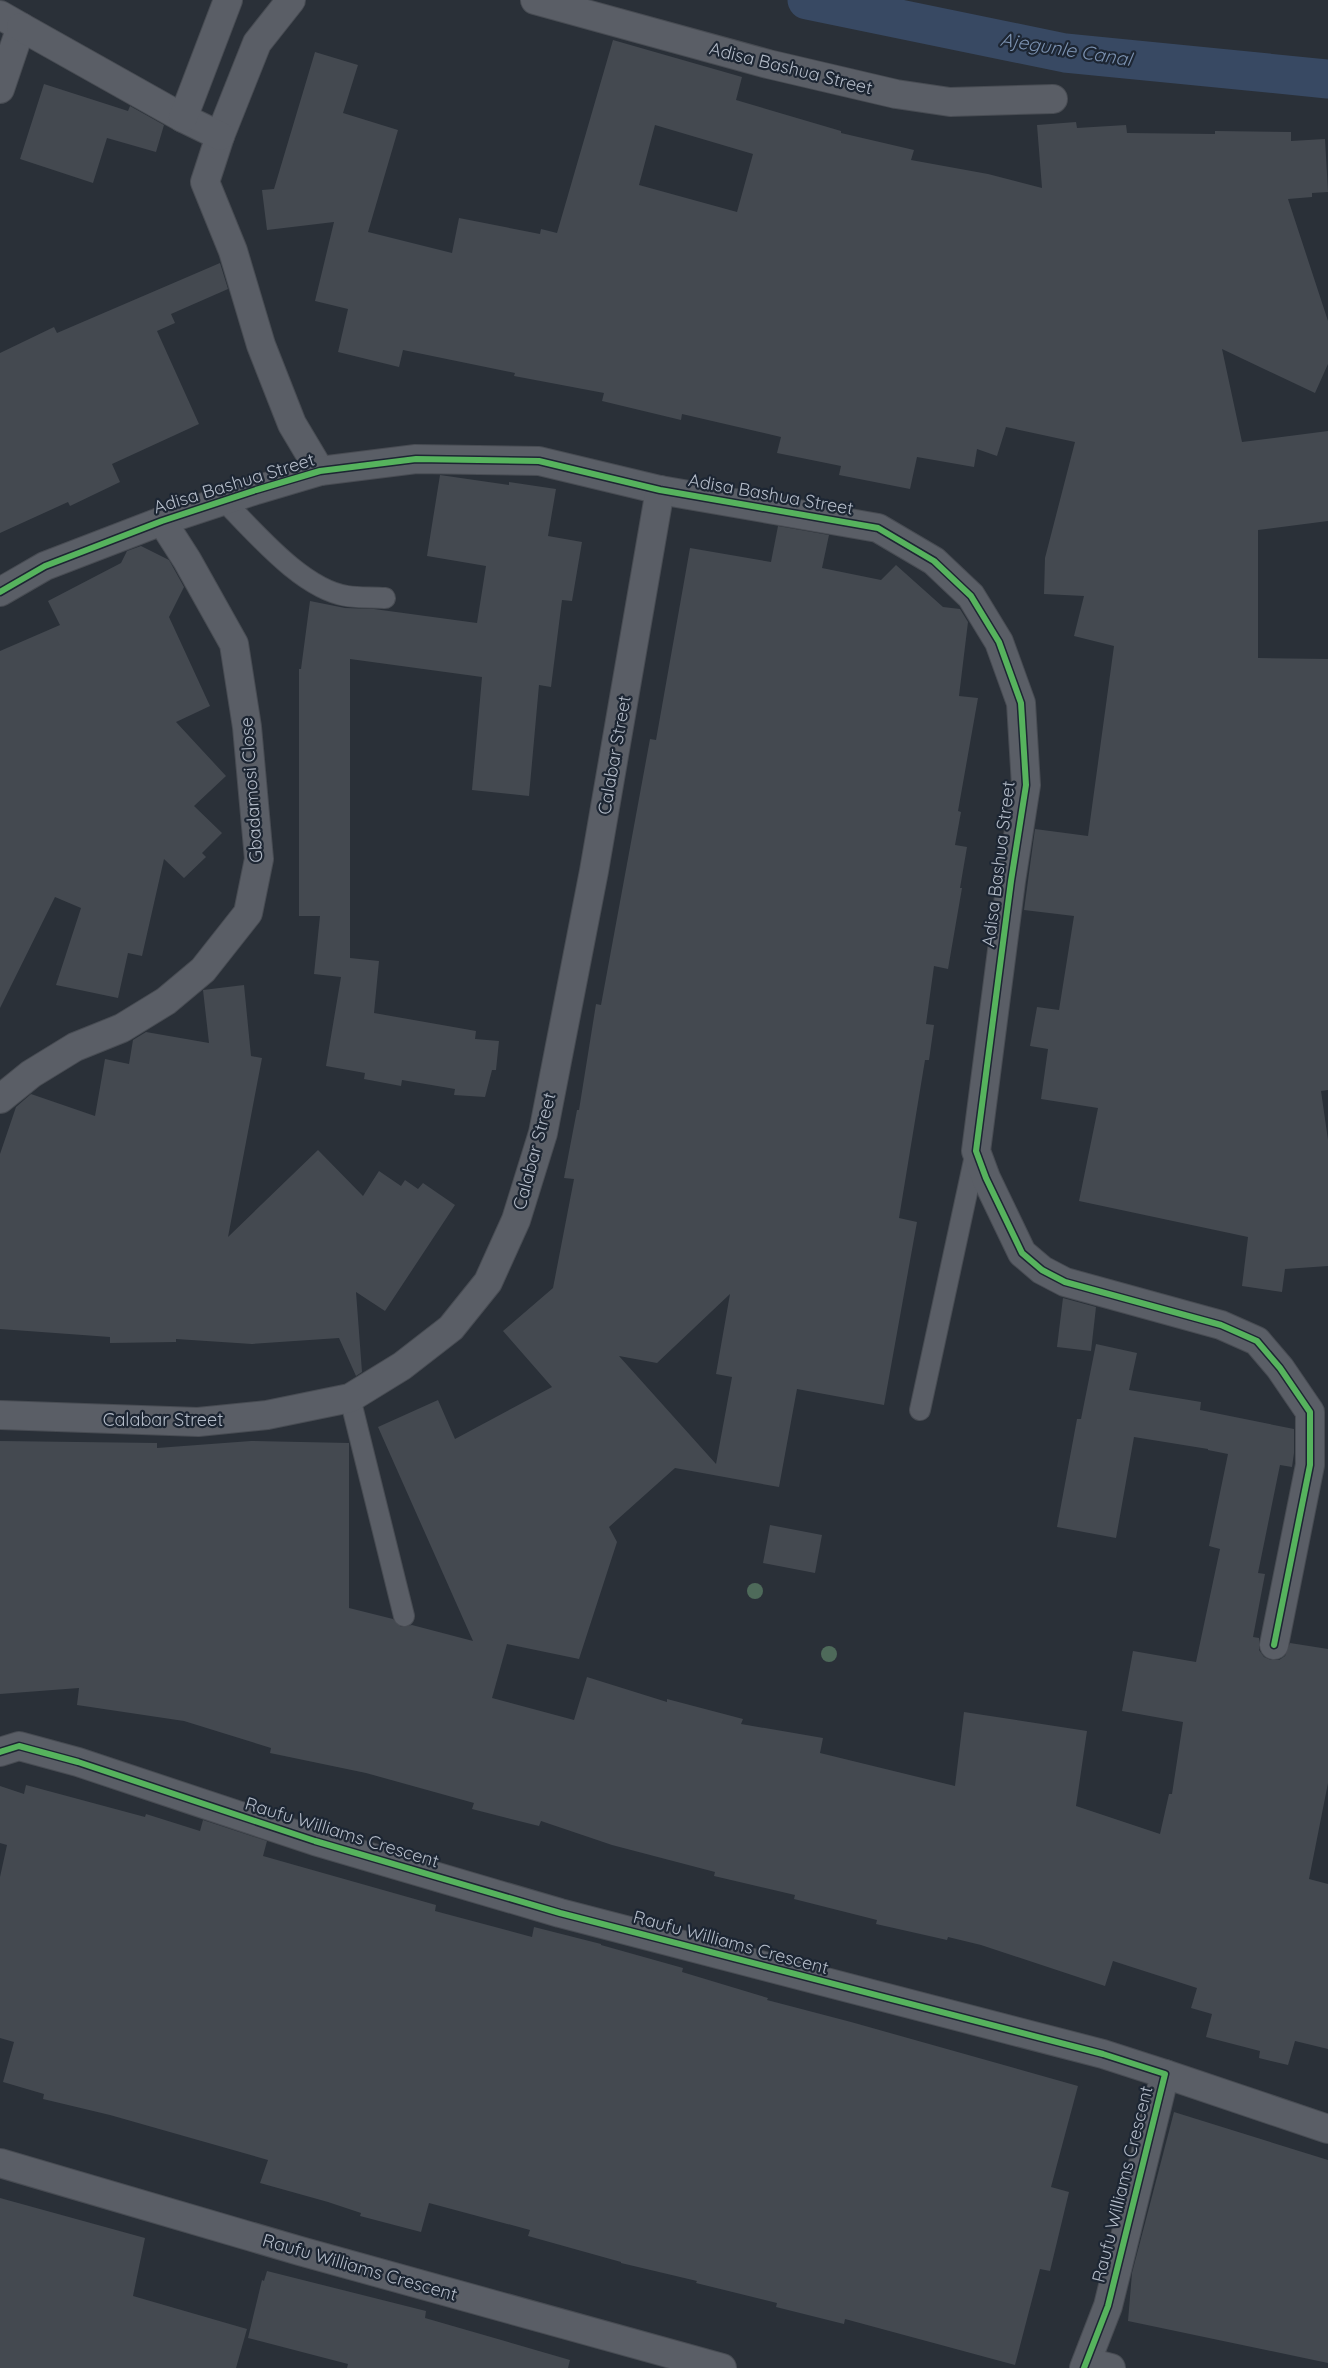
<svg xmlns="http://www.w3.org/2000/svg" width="1328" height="2368" font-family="Quicksand,sans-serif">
<rect width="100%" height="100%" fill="#2a3038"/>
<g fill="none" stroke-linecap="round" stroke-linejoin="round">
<path stroke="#384963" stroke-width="39" d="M807,0L1065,53L1328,79"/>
</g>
<g fill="#444950" fill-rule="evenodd">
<path d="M613,40L742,77L736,100L841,131V133L914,150L911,160L988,174L1042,188L1037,125L1076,122L1077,128L1126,125L1127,133L1215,134V131L1291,132V141L1325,139L1328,192L1312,193V197L1288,199L1328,321V364L1315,393L1222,349L1242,442L1328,431V521L1258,530V658L1328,659V1090L1321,1091L1328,1140V1266L1285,1269L1282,1292L1242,1286L1248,1237L1079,1201L1098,1108L1041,1099L1048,1049L1030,1046L1037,1007L1059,1010L1074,916L1024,910L1035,829L1088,836L1114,646L1074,636L1084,596L1044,594L1045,558L1075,442L1006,427L997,456L977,449L974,467L917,457L910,489L839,475L841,466L777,453L781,437L682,414L681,420L602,401L604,393L514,376L515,373L403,350L399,367L338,352L348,309L315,301L334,222L267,230L262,190L274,189L315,52L358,65L343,113L398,130L368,232L452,253L459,218L540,234L541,229L557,233ZM655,125L753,154L737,212L639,185Z"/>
<path d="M44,84L128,111L130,106L164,125L156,152L107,138L93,183L20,159Z"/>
<path d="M220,263L228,289L171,314L175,323L157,331L199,424L112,464L120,482L70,506L68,502L0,533V353L54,327L57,333Z"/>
<path d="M440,475L509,485V482L556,489L548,536L582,542L572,601L562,600L551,687L539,685L529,796L472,790L482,677L350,659V958L379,961L374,1013L476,1031L475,1039L499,1041L496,1070H492L485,1097L454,1095L455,1089L402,1080L401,1086L364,1079L365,1073L326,1066L341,977L314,974L320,916H299V669H301L310,601L345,608L374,609L477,623L486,566L427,556Z"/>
<path d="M778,526L829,535L822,568L881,580L896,565L943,607L960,609L968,622L959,696L978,698L958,811L961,812L955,845L967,847L960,888H962L948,969L934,966L926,1024L934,1025L929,1060H925L899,1218L917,1222L884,1405L797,1389L779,1487L675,1468L609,1527L617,1542L579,1659L507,1644L492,1698L574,1720L587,1677L667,1702V1699L743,1719L741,1724L823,1738L820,1753L955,1786L964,1712L1087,1731L1076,1806L1160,1834L1169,1794H1172L1183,1722L1122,1711L1133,1651L1196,1662L1220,1549L1209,1546L1228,1454L1208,1450V1449L1134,1437L1116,1538L1057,1527L1077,1419H1081L1096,1344L1137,1353L1129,1390L1201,1402L1200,1410L1294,1429V1453L1292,1467L1280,1465L1258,1573L1265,1574L1253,1637L1259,1638V1650L1264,1657L1271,1660H1279L1285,1656L1290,1643L1328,1649V1783L1309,1879L1328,1884V2049L1295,2041L1288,2065L1259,2058L1260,2051L1206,2037L1212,2014L1191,2008L1197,1988L1113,1961L1105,1986L981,1945L948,1937L947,1940L876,1924L877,1920L794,1899L795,1895L714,1876L715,1872L612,1845L541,1821L539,1826L472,1809L474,1803L366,1773L270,1753L271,1748L184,1721L77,1705L79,1688L0,1694V1441L157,1443V1448L251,1441L349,1443V1608L393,1619L401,1627L412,1625L473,1641L378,1427L438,1400L455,1439L552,1387L503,1331L553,1288L574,1179L564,1178L577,1110H579L596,1004L601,1005L650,739L656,740L690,548L771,562ZM730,1294L716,1374L732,1377L716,1464L619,1356L657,1363Z"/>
<path d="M141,546L169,560L184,587L169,617L210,706L176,722L226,776L194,806L222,833L202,853L206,857L184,878L164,859L142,956L128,953L118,998L56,985L81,908L55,897L0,1008V651L60,625L48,601L121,563L127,551Z"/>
<path d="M244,985L251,1056L262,1058L228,1237L318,1150L363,1196L379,1171L401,1186L405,1180L418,1189L423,1183L455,1205L385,1311L356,1292L362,1372L356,1376L339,1338L252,1344L176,1339V1342L110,1343V1337L0,1329V1154L16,1107L31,1094L95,1116L105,1059L129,1064L133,1040L146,1032L209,1043L203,990Z"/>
<path d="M1063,1298L1096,1307L1091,1351L1057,1347Z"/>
<path d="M770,1525L822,1535L815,1573L763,1563Z"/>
<path d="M26,1785L145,1817L146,1814L200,1831L203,1820L267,1841L263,1856L436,1905L435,1911L532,1937L534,1927L601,1944V1945L683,1968L682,1972L768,1998L767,2000L851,2022L1078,2086L1051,2187L1069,2192L1050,2271L1040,2269L1015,2365L845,2319L844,2324L776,2307L777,2303L696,2283L697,2281L621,2263V2262L528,2236L530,2230L429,2203L421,2232L360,2216L361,2213L328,2202L260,2183L268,2160L110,2115L43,2099L44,2094L3,2082L14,2042L0,2038V1877L7,1845L0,1843V1786L24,1794Z"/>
<path d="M1174,2112L1328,2160V2363L1128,2321L1132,2273Z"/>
<path d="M0,2198L145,2238L133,2296L247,2329L236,2368H0Z"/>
<path d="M267,2271L426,2311L425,2318L570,2360L568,2368H347L348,2364L248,2338L262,2280L264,2281Z"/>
</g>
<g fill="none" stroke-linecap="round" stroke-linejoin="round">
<defs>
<g id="service">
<path d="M224,501C255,532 302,589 347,596C359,598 373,597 385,598"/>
<path d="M350,1398L404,1616"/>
<path d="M920,1410L976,1151"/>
</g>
<g id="minor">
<path d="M291,0L257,43L220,136L205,182L233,251L261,345L292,424L320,471"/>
<path d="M535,0L768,64L896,94L950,102L1053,99"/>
<path d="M0,15L21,27L0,89"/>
<path d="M21,27L183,118L220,136"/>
<path d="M183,118L228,0"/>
<path d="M0,592L45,566L162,521L256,490L320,471L416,459L539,461L660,490L878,528L934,561L971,596L999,642L1021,703L1026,785L1011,881L976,1151L986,1178L1022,1253L1042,1270L1065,1282L1221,1325L1257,1341L1280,1368L1310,1412V1465L1274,1645"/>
<path d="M0,1099L31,1074L75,1047L122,1028L166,1001L203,970L248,913L259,859L247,727L234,644L187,560L162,521"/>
<path d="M0,1415L198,1422L267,1415L350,1398L402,1366L451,1328L488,1282L516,1220L543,1133L594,871L660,490"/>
<path d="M0,1752L19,1746L78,1762L315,1841L560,1913L1103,2054L1165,2074L1108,2306L1084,2368"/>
<path d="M1165,2074L1328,2129"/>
<path d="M0,2163L300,2251L722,2368"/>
<path d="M1088,2362L1111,2368"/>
</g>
</defs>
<use href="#service" stroke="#484c53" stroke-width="22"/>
<use href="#minor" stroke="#484c53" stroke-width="30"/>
<use href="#service" stroke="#5a5e66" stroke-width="20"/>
<use href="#minor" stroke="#5a5e66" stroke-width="28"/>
<defs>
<g id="cycleway">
<path d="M0,592L45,566L162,521L256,490L320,471L416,459L539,461L660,490L878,528L934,561L971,596L999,642L1021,703L1026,785L1011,881L976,1151L986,1178L1022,1253L1042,1270L1065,1282L1221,1325L1257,1341L1280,1368L1310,1412V1465L1274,1645"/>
<path d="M0,1752L19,1746L78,1762L315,1841L560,1913L1103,2054L1165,2074L1108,2306L1084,2368"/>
</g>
</defs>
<use href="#cycleway" stroke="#1d2633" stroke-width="9"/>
<use href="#cycleway" stroke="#56b35d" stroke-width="6"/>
</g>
<g fill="#4e6a5a">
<circle cx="755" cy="1591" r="8"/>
<circle cx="829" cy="1654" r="8"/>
</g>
<g text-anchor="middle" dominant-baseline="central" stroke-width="4.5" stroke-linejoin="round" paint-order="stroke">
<g font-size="18" fill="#b4bcc9" stroke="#1d2633">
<text transform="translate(791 68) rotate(14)">Adisa Bashua Street</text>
<text transform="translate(234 483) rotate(-17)">Adisa Bashua Street</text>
<text transform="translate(771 494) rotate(10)">Adisa Bashua Street</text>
<text transform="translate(614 755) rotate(-80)">Calabar Street</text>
<text transform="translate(251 790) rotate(-94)">Gbadamosi Close</text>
<text transform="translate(998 864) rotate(-83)">Adisa Bashua Street</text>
<text transform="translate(534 1151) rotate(-75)">Calabar Street</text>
<text x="163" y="1419">Calabar Street</text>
<text transform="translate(342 1832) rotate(17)">Raufu Williams Crescent</text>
<text transform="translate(731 1942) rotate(15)">Raufu Williams Crescent</text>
<text transform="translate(1122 2184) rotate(-76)">Raufu Williams Crescent</text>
<text transform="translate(360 2267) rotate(16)">Raufu Williams Crescent</text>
</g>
<g font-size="19" font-style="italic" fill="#7c92b1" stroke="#1d2633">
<text transform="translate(1066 49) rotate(9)">Ajegunle Canal</text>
</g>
</g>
</svg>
